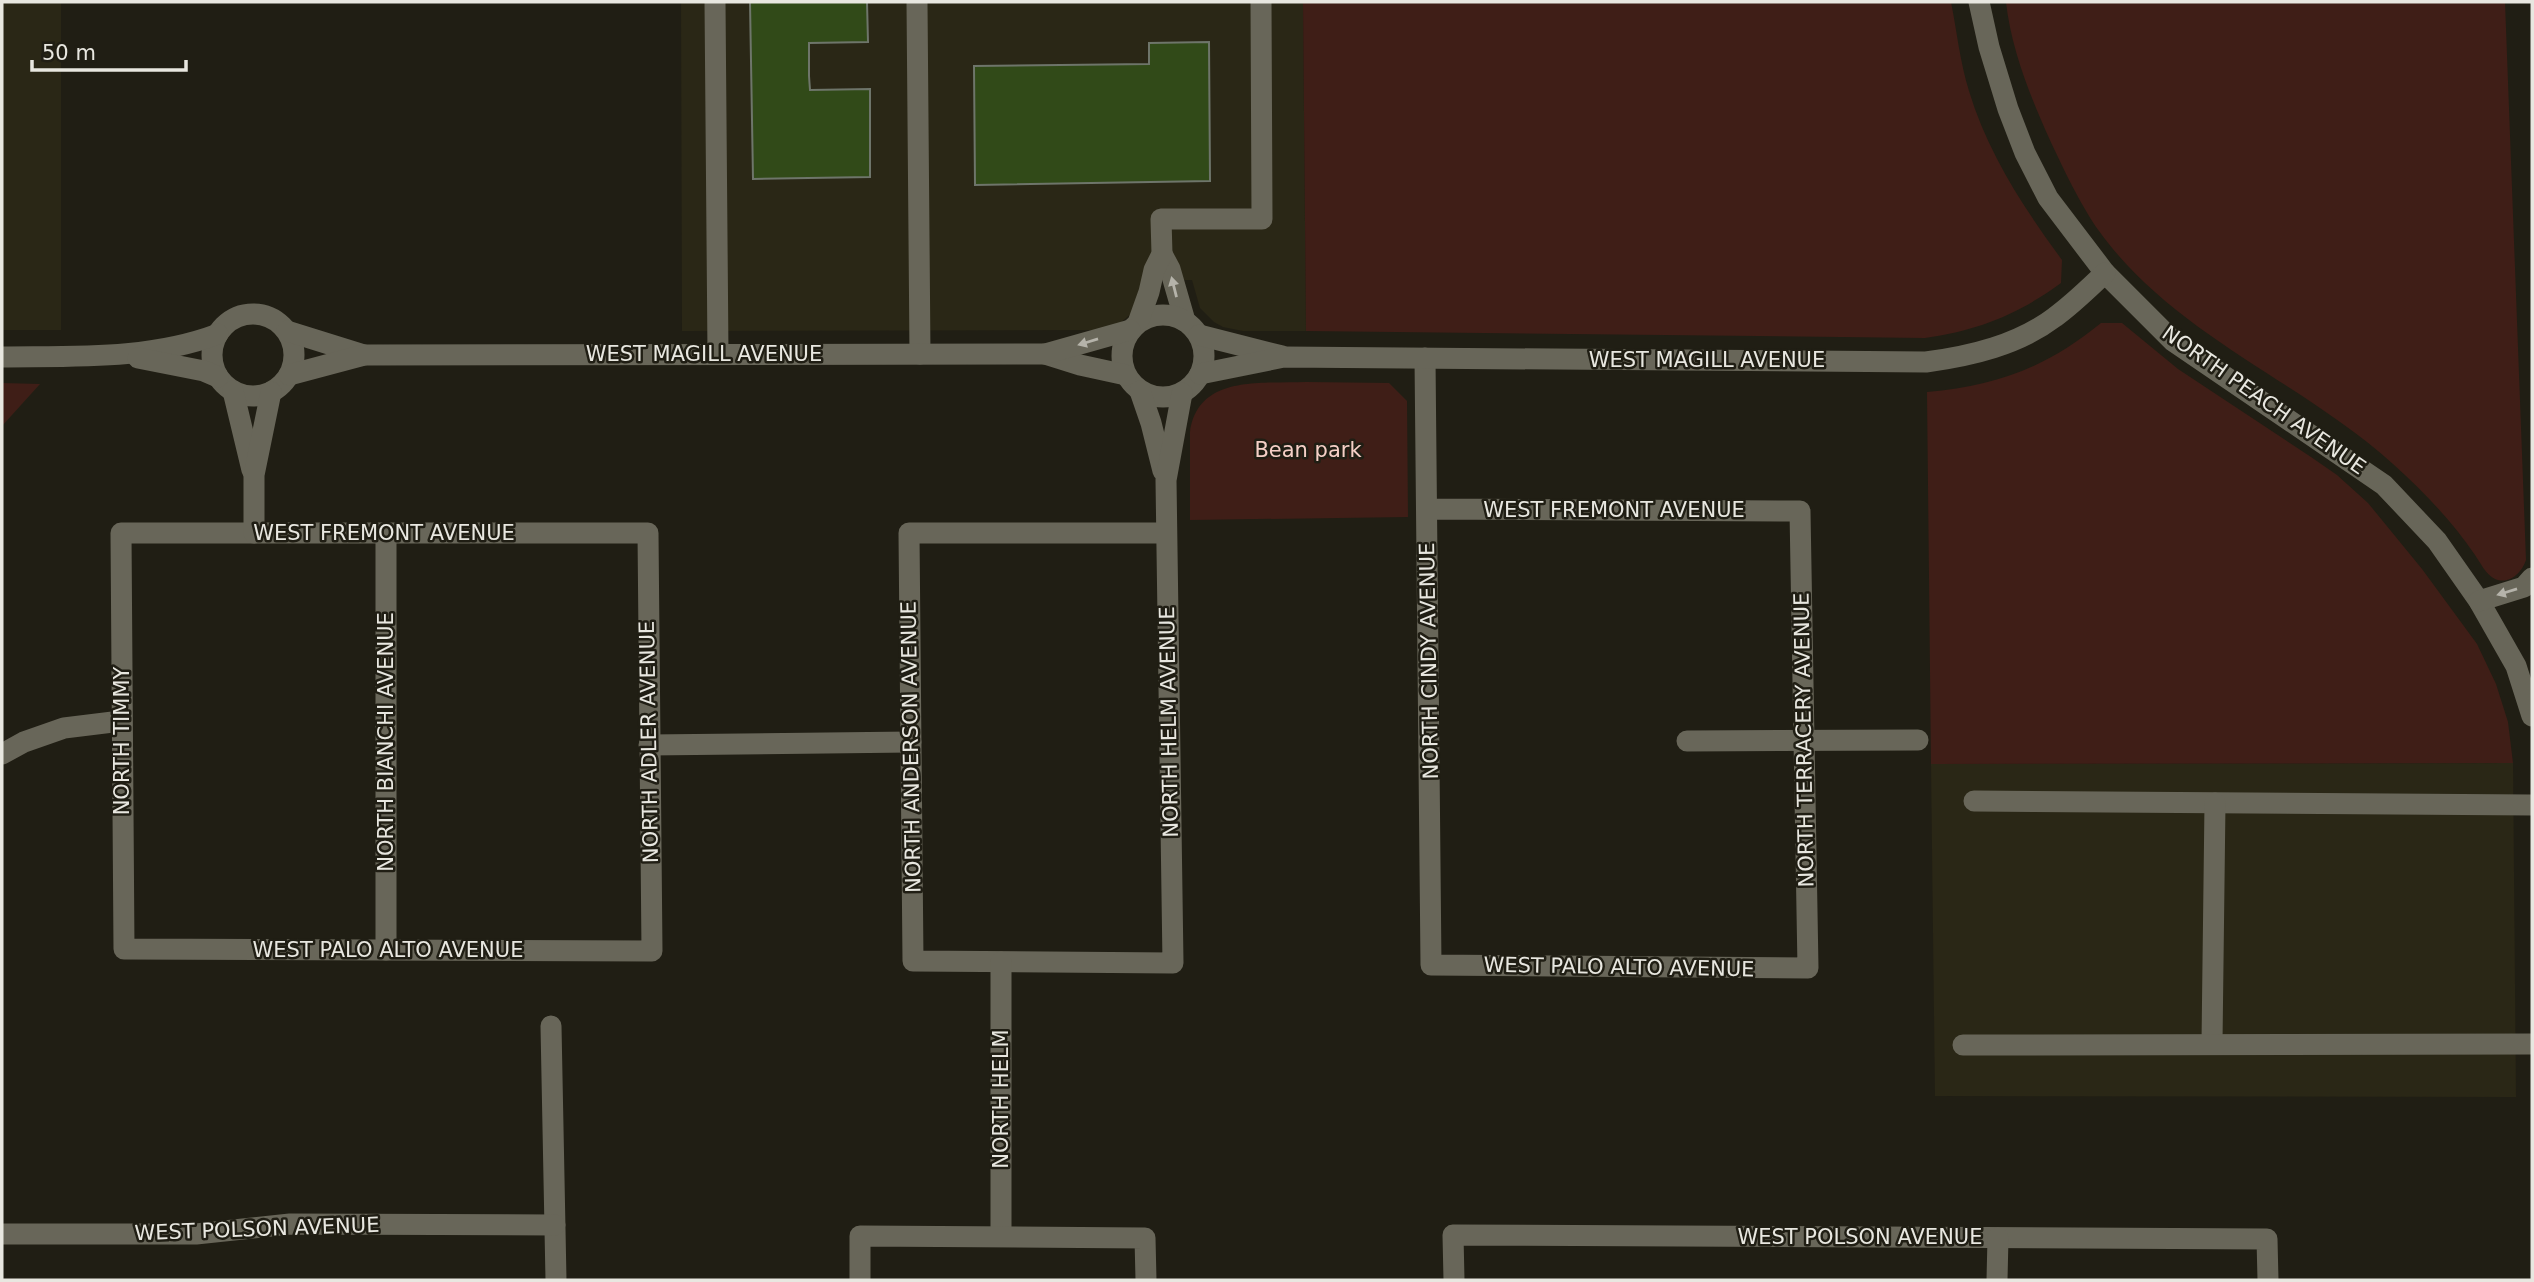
<svg xmlns="http://www.w3.org/2000/svg" width="2534" height="1282" font-family="'DejaVu Sans',sans-serif">
<rect width="100%" height="100%" fill="#201e14"/>
<g fill="#2a2716">
<rect x="2" y="2" width="59" height="328"/>
<path d="M681,2H1303L1306,331H1243L1223,327L1214,322L1200,308L1192,280H1142L1132,313L1119,324L1103,330L682,331Z"/>
<path d="M2513,763L2516,1097L1935,1096L1931,764Z"/>
</g>
<g fill="#3f1e17">
<path d="M1303,2H1951C1957,32 1960,62 1969,91C1988,154 2024,208 2062,260L2061,283C2017,315 1979,330 1925,338L1306,331Z"/>
<path d="M2006,2H2505L2526,560C2522,572 2510,585 2495,579C2486,575 2480,562 2475,555C2452,521 2423,491 2393,464C2300,380 2175,336 2099,231C2081,206 2062,166 2049,138C2030,96 2011,48 2006,2Z"/>
<path d="M2101,323H2122L2178,369L2311,457L2337,475L2368,503L2422,569L2477,644L2496,684L2508,722L2513,763L1931,764L1927,392C1997,386 2047,367 2101,323Z"/>
<path d="M1306,382L1389,383L1407,401L1408,517L1190,520V432C1198,374 1263,384 1306,382Z"/>
<path d="M2,383L40,384L2,426Z"/>
</g>
<g fill="#314a18" stroke="#6e756a" stroke-width="2">
<path d="M750,2H867L868,42L809,43V76L810,90L870,89V177L753,179Z"/>
<path d="M1209,42L1210,181L975,185L974,66L1149,64V43Z"/>
</g>
<g fill="none" stroke-linecap="round" stroke-linejoin="round">
<g stroke="#686659" stroke-width="21">
<path d="M715,2L718,354"/>
<path d="M917,2L920,354"/>
<path d="M1979,2L1989,47L2008,109L2025,153L2048,198L2105,273L2173,341L2384,485L2437,541L2479,601L2516,666L2532,716"/>
<path d="M1162,254L1170,269L1185,321"/>
<circle cx="253" cy="355" r="41"/>
<circle cx="1163" cy="356" r="41"/>
<path d="M1139,320L1149,292L1154,270L1162,254L1161,219H1262L1261,2"/>
<path d="M287,331L364,355"/>
<path d="M1199,335L1282,356"/>
<path d="M1045,354L1080,365L1126,375"/>
<path d="M2,357C74,356 149,360 218,334"/>
<path d="M138,358L204,371L218,377"/>
<path d="M1425,358L1431,965L1808,968L1800,511L1427,509"/>
<path d="M1200,374L1284,357L1926,362C1971,356 2018,345 2055,317C2073,304 2089,288 2105,273"/>
<path d="M289,375L364,355L1045,354L1130,330"/>
<path d="M233,391L252,470"/>
<path d="M1140,391L1151,423L1163,471"/>
<path d="M121,533H648L652,951L124,949Z"/>
<path d="M254,533V475L271,392"/>
<path d="M386,533V950"/>
<path d="M1166,533H909L913,961L1173,963L1166,480L1182,393"/>
<path d="M2479,601L2524,587L2532,578"/>
<path d="M1687,741L1918,740"/>
<path d="M649,745L911,742"/>
<path d="M2,754L24,742L64,728L121,721"/>
<path d="M1974,801L2532,805"/>
<path d="M1001,962V1236"/>
<path d="M551,1026L556,1280"/>
<path d="M2212,1043L2215,803"/>
<path d="M1963,1045L2532,1044"/>
<path d="M2,1234H196L290,1224L555,1225"/>
<path d="M860,1280V1236L1145,1238L1146,1280"/>
<path d="M1454,1280L1453,1235L2267,1239L2268,1280"/>
<path d="M1997,1280L1998,1238"/>
</g>
</g>
<defs><path id="oneway-solid" d="M-6-.8H1V-3.2L6.5 0L1 3.2V.8H-6Z" transform="scale(1.75)"/></defs>
<g fill="#b5b3aa">
<use href="#oneway-solid" transform="translate(1174 287) rotate(-104)"/>
<use href="#oneway-solid" transform="translate(1088 342) rotate(163)"/>
<use href="#oneway-solid" transform="translate(2507 592) rotate(163)"/>
</g>
<g text-anchor="middle" dominant-baseline="central" stroke-width="5" stroke-linejoin="round" paint-order="stroke">
<g font-size="21" fill="#e8e7e0" stroke="#201e14">
<text x="704" y="354">WEST MAGILL AVENUE</text>
<text x="1707" y="360">WEST MAGILL AVENUE</text>
<text transform="translate(2264 400) rotate(35)">NORTH PEACH AVENUE</text>
<text x="1614" y="510">WEST FREMONT AVENUE</text>
<text x="384" y="533">WEST FREMONT AVENUE</text>
<text transform="translate(1429 661) rotate(-91)">NORTH CINDY AVENUE</text>
<text transform="translate(1169 722) rotate(-91)">NORTH HELM AVENUE</text>
<text transform="translate(1804 740) rotate(-91)">NORTH TERRACERY AVENUE</text>
<text transform="translate(122 741) rotate(-90)">NORTH TIMMY</text>
<text transform="translate(386 742) rotate(-90)">NORTH BIANCHI AVENUE</text>
<text transform="translate(649 742) rotate(-91)">NORTH ADLER AVENUE</text>
<text transform="translate(911 747) rotate(-91)">NORTH ANDERSON AVENUE</text>
<text x="388" y="950">WEST PALO ALTO AVENUE</text>
<text transform="translate(1619 967) rotate(1)">WEST PALO ALTO AVENUE</text>
<text transform="translate(1001 1099) rotate(-90)">NORTH HELM</text>
<text transform="translate(257 1229) rotate(-2)">WEST POLSON AVENUE</text>
<text x="1860" y="1237">WEST POLSON AVENUE</text>
</g>
<g font-size="21" fill="#f5cfc6" stroke="#201e14">
<text x="1308" y="450">Bean park</text>
</g>
</g>
<rect width="2534" height="1282" fill="none" stroke="#e8e7e0" stroke-width="7"/>
<path d="M32 60v10h154v-10" fill="none" stroke="#e8e7e0" stroke-width="3.5"/>
<text x="42" y="60" font-size="21" fill="#e8e7e0" stroke="#201e14" stroke-width="5" paint-order="stroke">50 m</text>
</svg>
